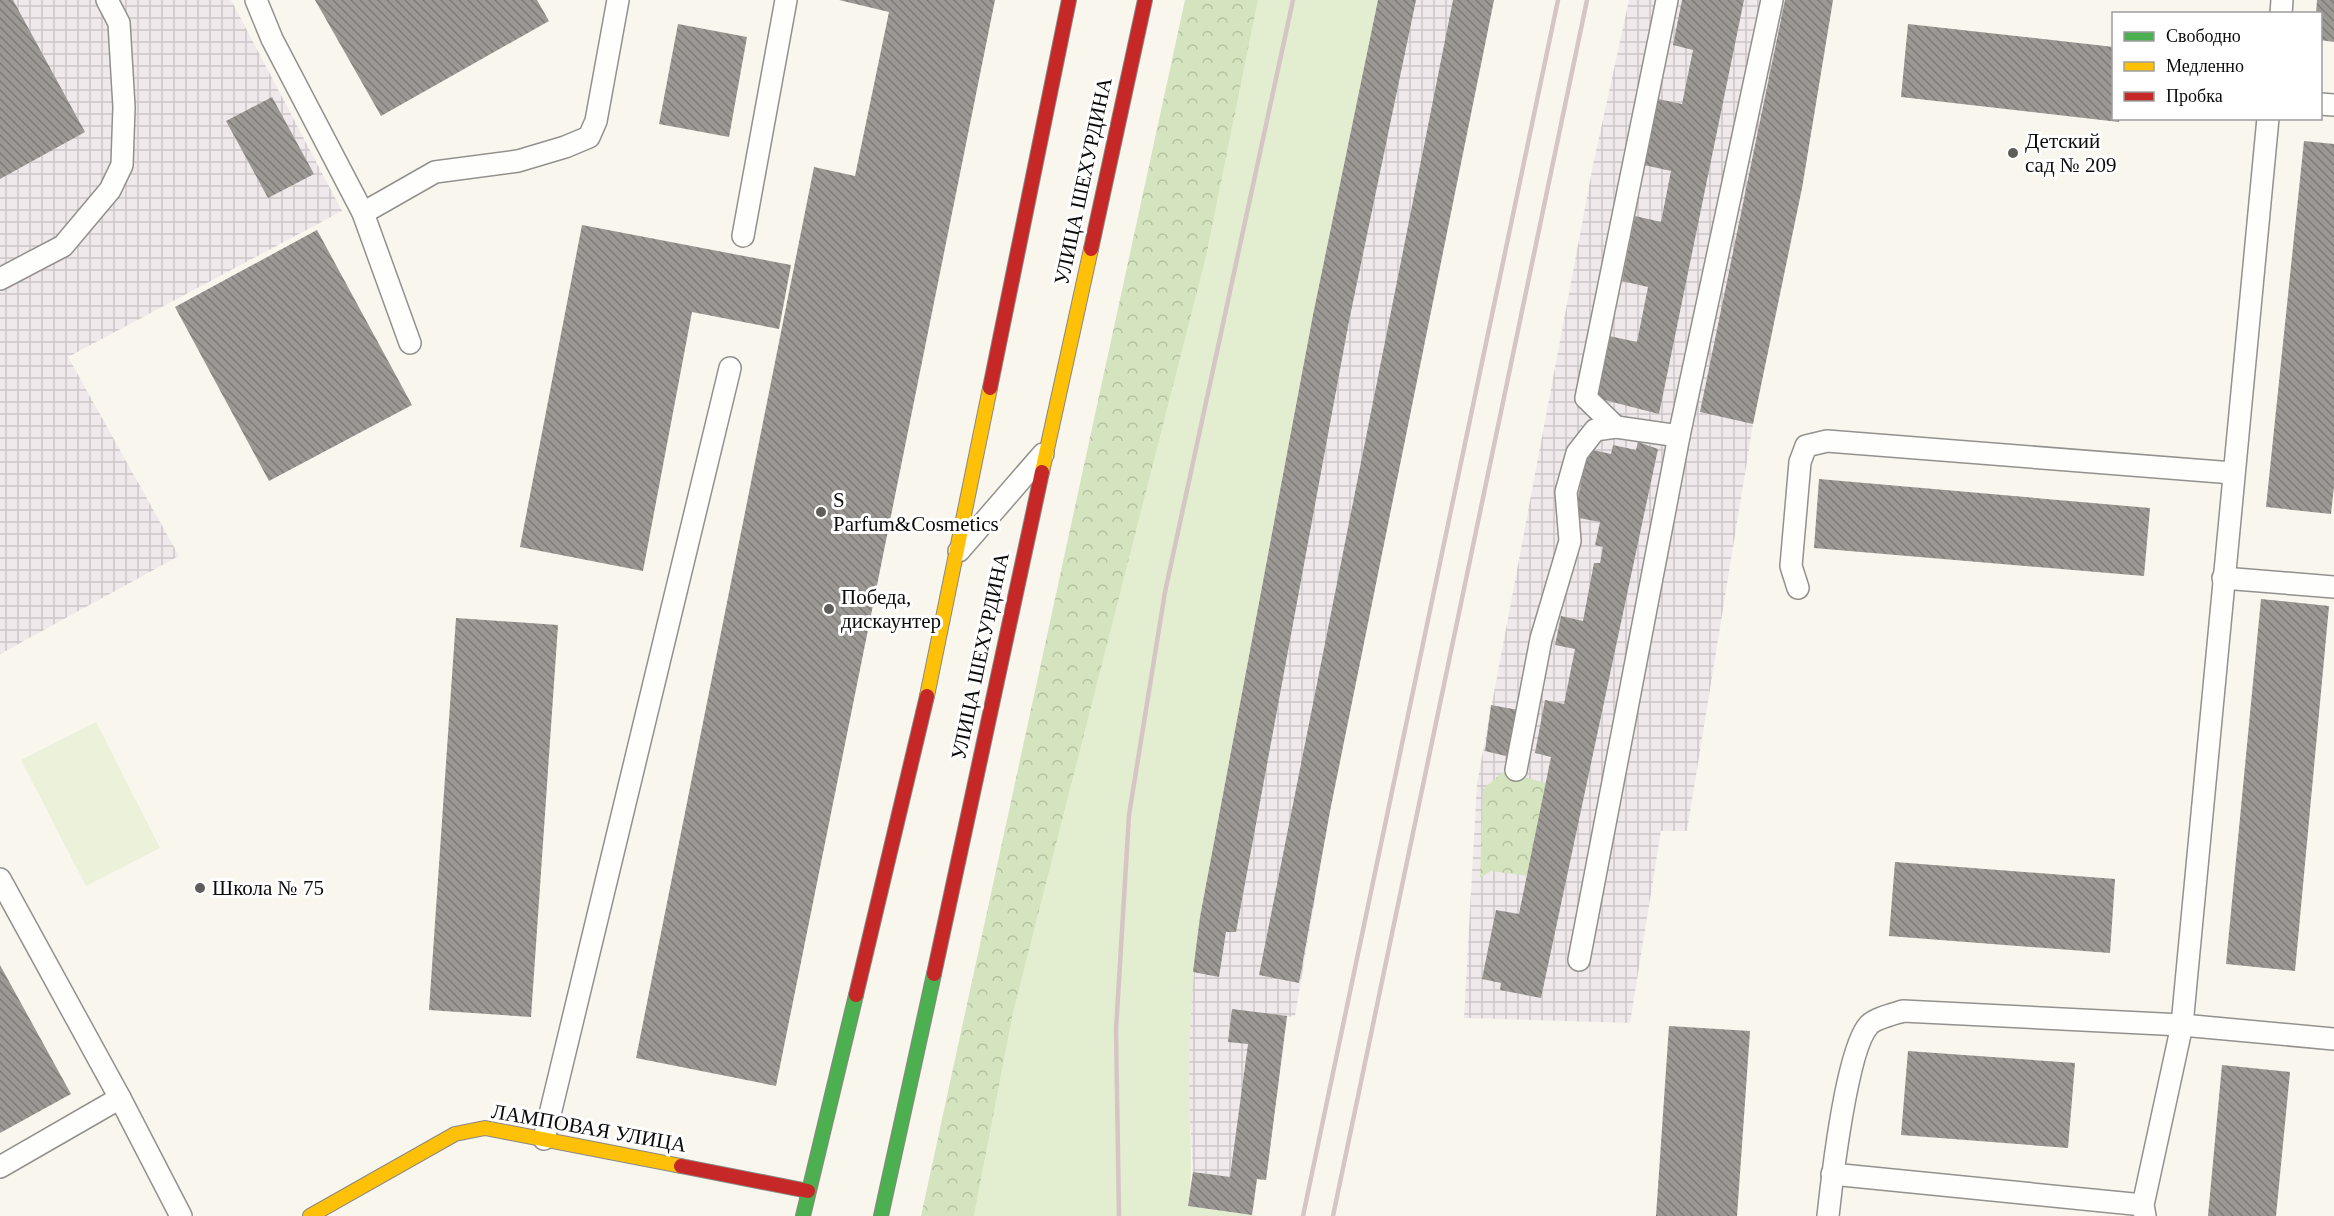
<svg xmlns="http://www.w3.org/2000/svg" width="2334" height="1216" font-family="'Times New Roman',serif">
<defs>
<pattern id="industrial-grid" width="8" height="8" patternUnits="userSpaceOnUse" patternTransform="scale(1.5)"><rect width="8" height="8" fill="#f0e9eb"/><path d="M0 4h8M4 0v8" fill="none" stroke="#ccc6c8"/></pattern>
<pattern id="forest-crowns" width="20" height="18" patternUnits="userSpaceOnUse" patternTransform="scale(1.5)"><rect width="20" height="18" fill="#d4e4be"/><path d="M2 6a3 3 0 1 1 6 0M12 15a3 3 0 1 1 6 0" fill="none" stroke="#b5c2a2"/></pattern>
<pattern id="building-back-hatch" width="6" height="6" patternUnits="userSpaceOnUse" patternTransform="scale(1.5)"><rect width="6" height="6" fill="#9c9995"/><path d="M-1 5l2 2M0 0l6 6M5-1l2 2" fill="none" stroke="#7d7b78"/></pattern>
</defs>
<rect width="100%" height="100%" fill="#f9f6ee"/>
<g fill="url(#industrial-grid)">
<path d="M0,0H231L342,211L68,357L179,556L0,654Z"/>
<path d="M1378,0H1494L1330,811L1295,1016L1287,1017L1266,1180L1257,1179L1252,1215L1188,1206L1193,1172L1189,1102V1025L1193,972L1200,917L1313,315Z"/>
<path d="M1629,0H1833L1802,188L1753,424L1687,831H1661L1630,1023L1464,1018L1477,783L1593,165Z"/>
</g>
<path fill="#e3edcf" d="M1258,0H1378L1313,315L1200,917C1193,973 1189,1027 1189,1082C1189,1124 1194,1164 1188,1206L1258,1216H974L1013,1013L1206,257Z"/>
<g fill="url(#forest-crowns)">
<path d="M1185,0H1258L1206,257L1013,1013L974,1216H921Z"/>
<path d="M1503,772L1546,783L1527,876L1491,871L1480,878L1483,789Z"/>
</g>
<path fill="#ecf1d9" d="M96,722L160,848L86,886L21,760Z"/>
<g fill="url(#building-back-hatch)">
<path d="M0,0H13L85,132L0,179Z"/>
<path d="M315,0H537L549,21L381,116Z"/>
<path d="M839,0H995L776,1086L636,1058L814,167L855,176L889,12Z"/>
<path d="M1378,0H1416L1349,321L1236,932H1226L1219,977L1193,972L1200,917L1313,315Z"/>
<path d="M1453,0H1494L1330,811L1299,983L1259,975Z"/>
<path d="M1682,0H1744L1659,414L1597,398L1609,336L1637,342L1648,287L1622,281L1635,216L1661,222L1671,171L1644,165L1658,99L1682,104L1693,50L1673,45Z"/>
<path d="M1785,0H1833L1802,188L1753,424L1700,412Z"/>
<path d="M2317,0H2334V42L2320,40V14H2316Z"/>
<path d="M678,24L747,37L729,137L659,124Z"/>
<path d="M1908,24L2114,47V118H2120L2119,122L1901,97Z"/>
<path d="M272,97L314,174L268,198L226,121Z"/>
<path d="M2304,141L2334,144V486L2331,514L2266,507Z"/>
<path d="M582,225L791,265L779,329L692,312L643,571L520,547Z"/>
<path d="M317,230L412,405L269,481L175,307Z"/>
<path d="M1638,442L1658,449L1541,998L1500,990L1501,983L1482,979L1496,910L1519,914L1551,757L1535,753L1545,700L1564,704L1575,649L1555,645L1561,616L1583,621L1594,563H1600L1603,547L1595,545L1600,522L1574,517L1588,449L1611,454L1613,445L1636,450Z"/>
<path d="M1819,479L2150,508L2144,576L1814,548Z"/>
<path d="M2261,599L2329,606L2295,971L2226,964Z"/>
<path d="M456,618L558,625L531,1017L429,1010Z"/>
<path d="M1491,705L1518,710L1510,757L1485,751Z"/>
<path d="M1895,862L2115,879L2110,953L1889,936Z"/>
<path d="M0,965L71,1094L0,1133Z"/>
<path d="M1232,1009L1287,1016L1266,1180L1257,1179L1252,1215L1188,1206L1193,1172L1230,1177L1248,1044L1228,1042Z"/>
<path d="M1669,1026L1750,1031L1737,1216H1656Z"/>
<path d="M1908,1051L2075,1063L2068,1148L1901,1135Z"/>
<path d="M2222,1065L2290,1072L2276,1216H2208Z"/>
</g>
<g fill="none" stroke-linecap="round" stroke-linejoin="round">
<defs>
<g id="lane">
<path d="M256,0L272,39L363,213L410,343"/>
<path d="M2281,14L2282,0"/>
<path d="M2320,104L2334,105"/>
<path d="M363,213L435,172L518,161L565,147L589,137L596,121L618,0"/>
<path d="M743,236L786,0"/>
<path d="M0,279L63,246L110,190L122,165L124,107L119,23L107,0"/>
<path d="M1616,427L1586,398L1667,0"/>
<path d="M959,551L1043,454"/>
<path d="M2223,578L2334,587"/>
<path d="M1798,588L1791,566L1800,462L1806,446L1827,441L2233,473"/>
<path d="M1516,770L1541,639L1570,541L1566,492L1577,453L1595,430L1616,427L1679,436"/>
<path d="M0,879L120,1098L181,1216"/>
<path d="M1579,960L1679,436L1772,0"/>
<path d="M544,1139L730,368"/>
<path d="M0,1167L120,1098"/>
<path d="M1832,1174L2143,1205"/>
<path d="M1828,1216C1832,1179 1847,1048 1869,1025C1876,1018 1894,1014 1903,1011L2182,1025L2334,1039"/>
<path d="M2145,1216L2143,1205L2182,1025L2268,118"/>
</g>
<g id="fast">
<path d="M803,1216L856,995"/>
<path d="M881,1216L934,974"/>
</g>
<g id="slow">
<path d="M1042,472L1091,249"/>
<path d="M927,696L990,388"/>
<path d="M310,1216L455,1134L485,1128L681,1166"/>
</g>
<g id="jam">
<path d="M1091,249L1145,0"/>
<path d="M990,388L1069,0"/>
<path d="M934,974L1042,472"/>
<path d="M856,995L927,696"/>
<path d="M681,1166L808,1191"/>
</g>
</defs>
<use href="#lane" stroke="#92918d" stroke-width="24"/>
<use href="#fast" stroke="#898784" stroke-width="16"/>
<use href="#slow" stroke="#898784" stroke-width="16"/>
<use href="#jam" stroke="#898784" stroke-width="16"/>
<use href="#lane" stroke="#fefefc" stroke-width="21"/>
<use href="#fast" stroke="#4caf50" stroke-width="14"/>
<use href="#slow" stroke="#ffc107" stroke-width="14"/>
<use href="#jam" stroke="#c62828" stroke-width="14"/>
<g stroke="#d5c5c5" stroke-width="4.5">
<path d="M1119,1216L1116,1030L1129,815L1165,592L1293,0"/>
<path d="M1303,1216L1558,0"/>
<path d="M1333,1216L1587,0"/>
</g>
</g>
<g fill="#5e5d5a" stroke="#fff" stroke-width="2">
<circle cx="2013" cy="153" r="6"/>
<circle cx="821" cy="512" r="6"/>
<circle cx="829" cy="609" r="6"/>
<circle cx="200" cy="888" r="6"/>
</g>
<g text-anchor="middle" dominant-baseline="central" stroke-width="6" stroke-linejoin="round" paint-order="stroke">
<g font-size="21" fill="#0b0b0b" stroke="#fff" text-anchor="start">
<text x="2025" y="141">Детский<tspan x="2025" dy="24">сад № 209</tspan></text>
<text x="833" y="500">S<tspan x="833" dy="24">Parfum&amp;Cosmetics</tspan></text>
<text x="841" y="597">Победа,<tspan x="841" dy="24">дискаунтер</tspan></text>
<text x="212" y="888">Школа № 75</text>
</g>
<g font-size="21" fill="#0b0b0b" stroke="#fff">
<text transform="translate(1083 181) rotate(-78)">УЛИЦА ШЕХУРДИНА</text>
<text transform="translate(980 656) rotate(-78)">УЛИЦА ШЕХУРДИНА</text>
<text transform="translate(589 1128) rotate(10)">ЛАМПОВАЯ УЛИЦА</text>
</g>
</g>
<rect x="2112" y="12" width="210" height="108" fill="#ffffff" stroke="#9d9d9d" stroke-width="1.5"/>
<rect x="2124" y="32" width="30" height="9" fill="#4caf50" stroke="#9d9d9d" stroke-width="1.5"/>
<text x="2166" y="42" font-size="18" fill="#0b0b0b">Свободно</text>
<rect x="2124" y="62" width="30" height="9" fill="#ffc107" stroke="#9d9d9d" stroke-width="1.5"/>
<text x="2166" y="72" font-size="18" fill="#0b0b0b">Медленно</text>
<rect x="2124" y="92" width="30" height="9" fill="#c62828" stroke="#9d9d9d" stroke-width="1.5"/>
<text x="2166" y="102" font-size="18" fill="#0b0b0b">Пробка</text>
</svg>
